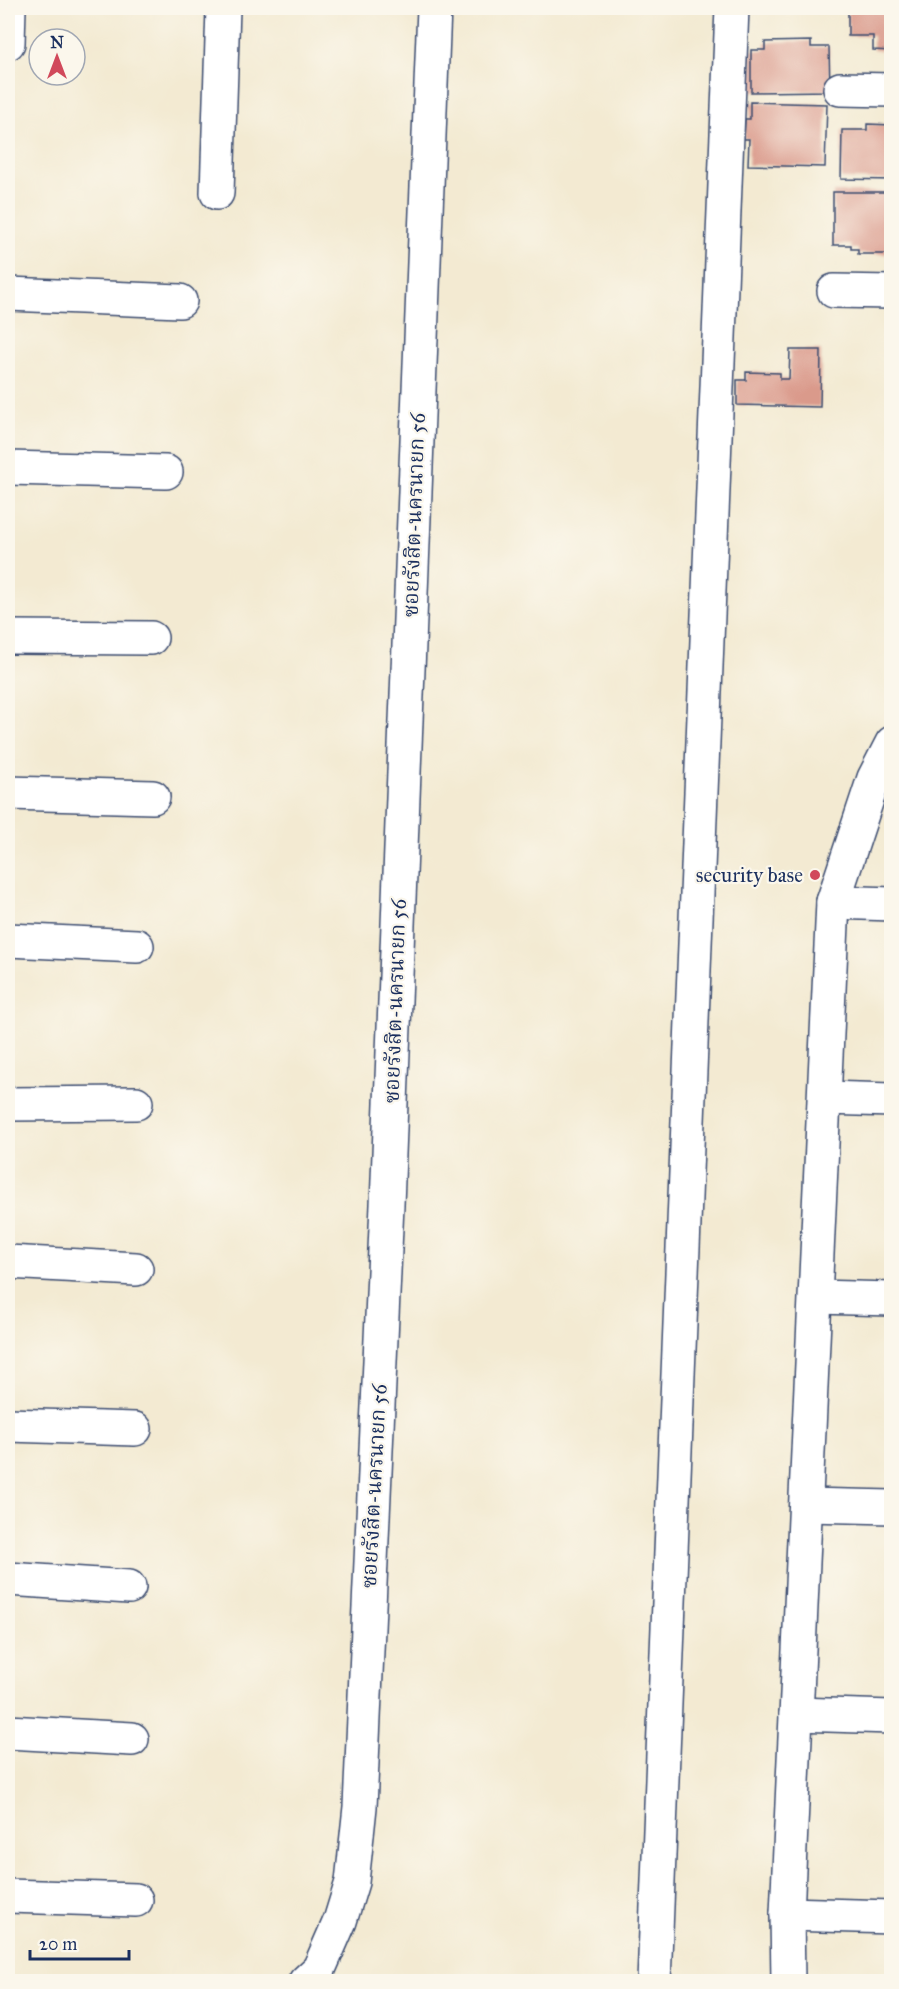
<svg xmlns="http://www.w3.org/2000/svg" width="899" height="1989" font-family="'IM FELL Great Primer','Noto Serif Thai',serif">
<rect width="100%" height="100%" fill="#fbf7ec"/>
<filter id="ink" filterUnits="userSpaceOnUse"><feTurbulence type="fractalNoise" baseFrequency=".0167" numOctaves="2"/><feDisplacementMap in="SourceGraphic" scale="12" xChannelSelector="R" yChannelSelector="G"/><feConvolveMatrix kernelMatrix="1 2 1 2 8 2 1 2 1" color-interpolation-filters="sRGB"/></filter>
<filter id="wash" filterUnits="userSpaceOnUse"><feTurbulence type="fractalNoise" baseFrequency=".008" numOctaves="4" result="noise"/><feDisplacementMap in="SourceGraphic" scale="24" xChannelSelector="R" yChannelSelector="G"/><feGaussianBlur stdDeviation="1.35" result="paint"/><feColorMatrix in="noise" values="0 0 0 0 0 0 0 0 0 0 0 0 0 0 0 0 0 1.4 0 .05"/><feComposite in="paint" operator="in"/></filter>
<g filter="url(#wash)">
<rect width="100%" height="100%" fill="#f3ead2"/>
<g id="blocks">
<g fill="#da9a8b">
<path d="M848,8H892V51L873,50V36H848Z"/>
<path d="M811,41V47H829L830,91L751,92V50H765V42Z"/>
<path d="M750,102L827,104L825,167L748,165L749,139H744L745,119H750Z"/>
<path d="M867,124L892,125V180L841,179L842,130H867Z"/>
<path d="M833,192H889V254H858V249H851V245H833Z"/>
<path d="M790,350H821L820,407L737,405V380H746V372L780,373V379H789Z"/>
</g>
</g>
</g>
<g filter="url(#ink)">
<use href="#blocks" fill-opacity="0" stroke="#3b4b6f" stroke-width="1.5"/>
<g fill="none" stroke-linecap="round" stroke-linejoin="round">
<defs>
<g id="minor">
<path d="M8,43L9,8"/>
<path d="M840,89L892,90"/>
<path d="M217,193L223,8"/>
<path d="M834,291L892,292"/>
<path d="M8,294L180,301"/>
<path d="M8,468L166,472"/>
<path d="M8,637L151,638"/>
<path d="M8,793L153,797"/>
<path d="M833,902L892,904"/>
<path d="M8,940L137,946"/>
<path d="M825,1098L892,1100"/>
<path d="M8,1104L136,1103"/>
<path d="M8,1262L136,1269"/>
<path d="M816,1297L892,1299"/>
<path d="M8,1425L135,1429"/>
<path d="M806,1505L892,1507"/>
<path d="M8,1579L129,1587"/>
<path d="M796,1714L892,1717"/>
<path d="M8,1732L132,1739"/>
<path d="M8,1896L136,1900"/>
<path d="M787,1914L892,1917"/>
<path d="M305,1982L319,1969L340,1921L352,1882L360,1807L387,1205L434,8"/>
<path d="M654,1982L732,8"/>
<path d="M788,1982L787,1914L833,902L874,778L892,743"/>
</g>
</defs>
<use href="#minor" stroke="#3b4b6f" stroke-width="36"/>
<use href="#minor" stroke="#fff" stroke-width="33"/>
</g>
</g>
<circle fill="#d1495b" stroke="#fbf7ec" stroke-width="2" cx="815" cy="875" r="6"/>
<g text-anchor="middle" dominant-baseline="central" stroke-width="4.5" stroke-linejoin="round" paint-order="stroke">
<g font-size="21" fill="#1b2f5e" stroke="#fbf7ec">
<text transform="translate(414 515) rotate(-88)">ซอยรังสิต-นครนายก 56</text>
<text transform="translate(395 1001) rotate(-88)">ซอยรังสิต-นครนายก 56</text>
<text transform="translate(374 1486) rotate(-87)">ซอยรังสิต-นครนายก 56</text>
</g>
<g font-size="21" fill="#1b2f5e" stroke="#fbf7ec" text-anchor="end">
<text x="803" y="875">security base</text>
</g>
</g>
<rect width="899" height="1989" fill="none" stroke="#fbf7ec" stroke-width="30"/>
<g transform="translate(57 57)"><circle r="28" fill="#fbf7ec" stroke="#a1a7b3" stroke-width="1.5"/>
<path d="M0-4.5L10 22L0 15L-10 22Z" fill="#d1495b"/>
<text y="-9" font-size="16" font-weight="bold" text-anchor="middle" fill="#1b2f5e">N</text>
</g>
<path d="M30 1950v9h99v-9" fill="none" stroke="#1b2f5e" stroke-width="3"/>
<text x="39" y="1950" font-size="18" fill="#1b2f5e" stroke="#fbf7ec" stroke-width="4.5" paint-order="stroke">20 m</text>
</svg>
